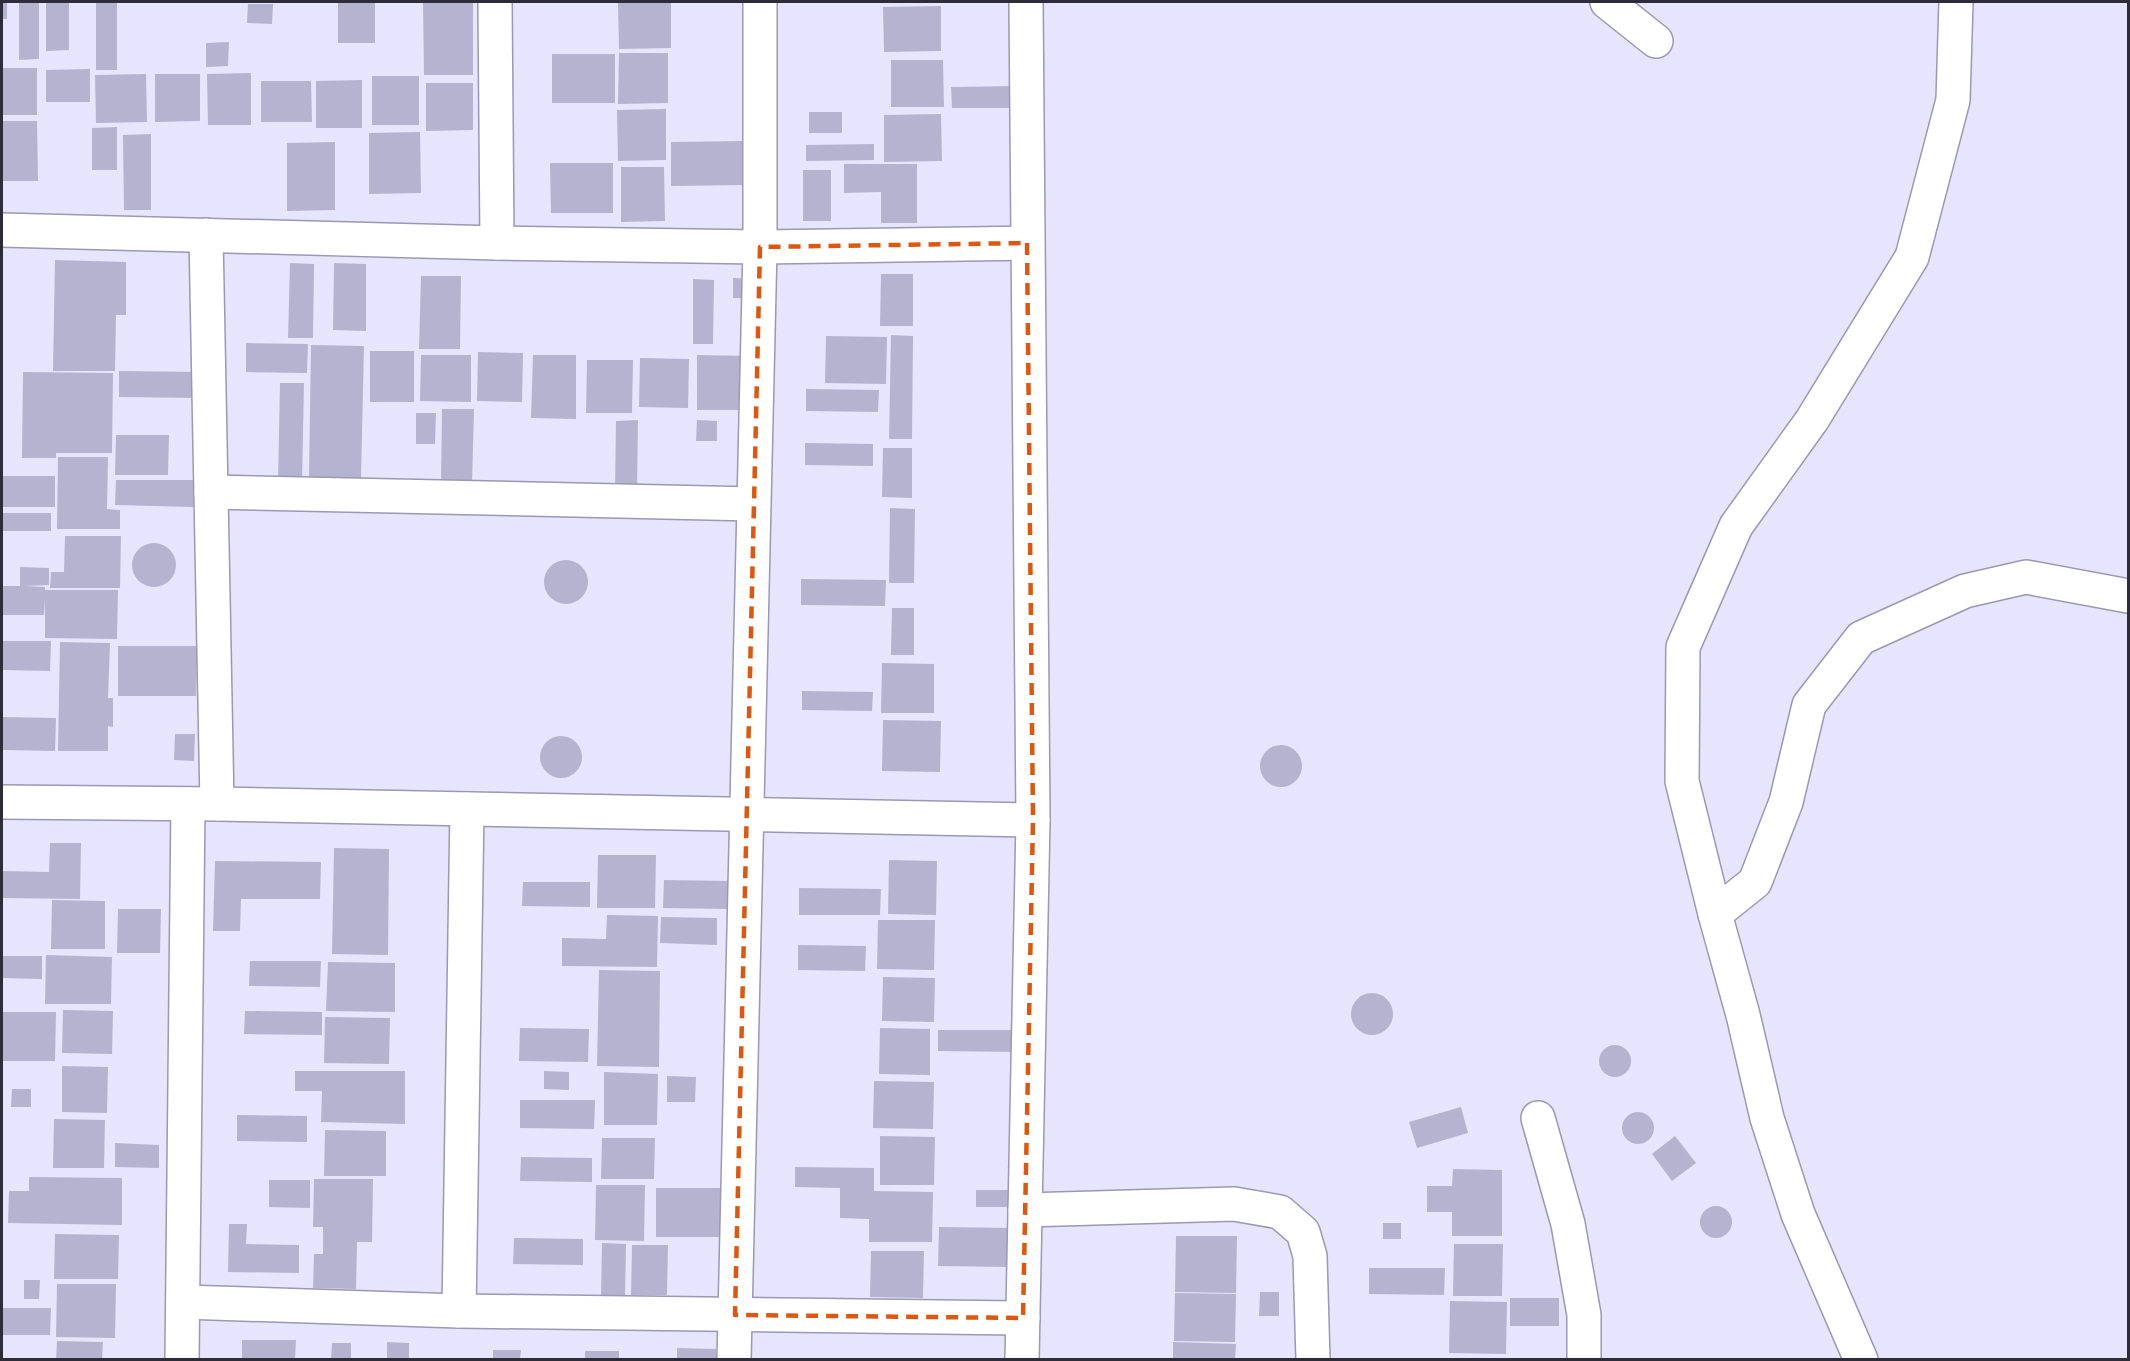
<svg xmlns="http://www.w3.org/2000/svg" width="2130" height="1361" font-family="Arial,sans-serif">
<rect width="100%" height="100%" fill="#e7e4fe"/>
<g fill="#b6b3d1">
<rect x="2" y="2" width="5" height="17"/>
<path d="M19,2H39V59L19,60Z"/>
<path d="M46,2H69V50L46,51Z"/>
<rect x="96" y="2" width="21" height="68"/>
<rect x="338" y="2" width="37" height="41"/>
<path d="M423,2H473V75H424Z"/>
<path d="M618,2H671V48L619,49Z"/>
<path d="M248,4H273L272,24L247,23Z"/>
<path d="M941,6V51L884,52L883,7Z"/>
<path d="M229,42L228,66L206,67V43Z"/>
<path d="M619,53H668V103L618,104Z"/>
<rect x="552" y="54" width="63" height="49"/>
<path d="M891,60H943L944,107H891Z"/>
<rect x="2" y="68" width="35" height="47"/>
<path d="M90,69V102H46V70Z"/>
<path d="M251,73V125H208L207,74Z"/>
<path d="M146,74L147,122L96,123L95,75Z"/>
<path d="M155,74H200V121L155,122Z"/>
<rect x="372" y="76" width="47" height="49"/>
<path d="M362,80V128H316V81Z"/>
<path d="M261,81H311L312,122H261Z"/>
<path d="M426,83H473V130L426,131Z"/>
<path d="M1022,86V108H952L951,87Z"/>
<path d="M666,109V160L618,161L617,110Z"/>
<rect x="809" y="112" width="33" height="21"/>
<path d="M941,114L942,161L884,162V115Z"/>
<path d="M2,121H37L38,181H2Z"/>
<path d="M117,127V170H92V128Z"/>
<path d="M420,132L421,193L369,194V133Z"/>
<path d="M151,134V210H124L123,135Z"/>
<path d="M745,141V185L671,186V142Z"/>
<path d="M335,142V210L287,211V143Z"/>
<path d="M874,144V160L806,161V145Z"/>
<path d="M550,163H613V213H551Z"/>
<path d="M844,164H917V223H881V192L844,193Z"/>
<path d="M621,167H664L665,221L621,222Z"/>
<rect x="803" y="170" width="28" height="51"/>
<path d="M55,260L126,262V315H116L115,371H53Z"/>
<path d="M290,263L314,264L313,338H288Z"/>
<path d="M334,263L366,264V331L333,330Z"/>
<path d="M881,274H913V326H880Z"/>
<path d="M421,276H461L460,349H419Z"/>
<path d="M733,278L753,279L752,298H733Z"/>
<path d="M693,279L714,280L713,344H693Z"/>
<path d="M891,335L913,336L912,439H889Z"/>
<path d="M826,336L887,337L886,384L825,383Z"/>
<path d="M246,343L308,344L307,373L246,372Z"/>
<path d="M311,345L364,346L361,478L309,477Z"/>
<rect x="370" y="351" width="44" height="51"/>
<path d="M478,352L523,353L522,402L477,401Z"/>
<path d="M421,355H471V402L420,401Z"/>
<path d="M533,355H576V419L531,418Z"/>
<path d="M697,355L749,356V410H697Z"/>
<path d="M640,358L689,359L688,408L639,407Z"/>
<path d="M587,360H633L632,413H586Z"/>
<path d="M119,371L199,372V398L119,397Z"/>
<path d="M23,372L113,373L112,453H56V458H22Z"/>
<path d="M280,383H304L302,484L278,483Z"/>
<path d="M806,389L879,390L878,412L806,411Z"/>
<path d="M442,409H474L472,484L441,483Z"/>
<path d="M416,413H436L435,444H416Z"/>
<path d="M638,420L637,491H615L616,421Z"/>
<path d="M697,420L717,421V441H696Z"/>
<path d="M116,435H169L168,475H115Z"/>
<path d="M805,443L873,444V466L805,465Z"/>
<path d="M883,448H912V498L882,497Z"/>
<path d="M58,457H108L107,509L120,510V529H57Z"/>
<rect x="2" y="476" width="53" height="31"/>
<path d="M116,480H195L194,507L115,505Z"/>
<path d="M890,508L915,509L914,583H889Z"/>
<rect x="2" y="513" width="49" height="18"/>
<path d="M65,536H121L120,588H50L51,572H64Z"/>
<circle cx="154" cy="565" r="22"/>
<circle cx="566" cy="582" r="22"/>
<path d="M20,567L49,568V585L25,586L45,587V590H118L117,639L45,638V598L44,615H2V586H20Z"/>
<path d="M801,579L886,580L885,606L801,605Z"/>
<path d="M892,608H914V655H891Z"/>
<path d="M2,641H51L50,671L2,670Z"/>
<path d="M60,642L110,643L108,698H113V727L108,726V751H58Z"/>
<path d="M118,646H197L196,696H118Z"/>
<path d="M882,663L934,664V713H881Z"/>
<path d="M802,691L873,692L872,711L802,710Z"/>
<path d="M2,717L56,718L55,751L2,750Z"/>
<path d="M883,720L941,721L940,772L882,771Z"/>
<path d="M175,734H195L194,761L174,760Z"/>
<circle cx="561" cy="757" r="21"/>
<circle cx="1281" cy="766" r="21"/>
<path d="M50,843H81L80,899L2,898V871L49,872Z"/>
<path d="M334,848L389,849L388,955L332,954Z"/>
<path d="M598,855H656L655,908H597Z"/>
<path d="M889,860L937,861L936,915L888,914Z"/>
<path d="M215,861L321,862L320,899H241L240,931H213Z"/>
<path d="M664,880L730,881V909L663,908Z"/>
<path d="M523,882H590V907L522,906Z"/>
<path d="M799,888L881,889L880,915H799Z"/>
<path d="M52,900L105,901V949H51Z"/>
<path d="M118,909H161L160,953H117Z"/>
<path d="M607,915L658,916L657,967L562,966V938L606,939Z"/>
<path d="M661,917L717,918V945L660,943Z"/>
<path d="M878,920H935L934,970L877,969Z"/>
<path d="M798,945L866,946L865,971L798,970Z"/>
<path d="M46,955L112,957L111,1004H45Z"/>
<path d="M2,956H42V979L2,978Z"/>
<path d="M250,961H321L320,987L249,986Z"/>
<path d="M328,962L395,963V1012L326,1011Z"/>
<path d="M599,970L660,971L659,1067L597,1066Z"/>
<path d="M883,977L935,978L934,1022L882,1021Z"/>
<circle cx="1372" cy="1014" r="21"/>
<path d="M63,1010L113,1011L112,1054L62,1053Z"/>
<path d="M245,1011L322,1012V1035L244,1034Z"/>
<path d="M2,1012H56L55,1061H2Z"/>
<path d="M325,1017L390,1018L389,1064L324,1063Z"/>
<path d="M520,1028L589,1029L588,1062L519,1061Z"/>
<path d="M880,1028L930,1029V1075L879,1074Z"/>
<path d="M938,1030H1017V1052L938,1051Z"/>
<circle cx="1615" cy="1061" r="16"/>
<path d="M62,1066L108,1067L107,1113L62,1112Z"/>
<path d="M295,1071H405V1124L321,1122L322,1091H295Z"/>
<path d="M544,1071L569,1072V1090L544,1089Z"/>
<path d="M604,1072L658,1074L657,1125H604Z"/>
<path d="M667,1076L696,1077L695,1102H667Z"/>
<path d="M874,1081L934,1082L933,1129L873,1128Z"/>
<path d="M12,1089H31V1107H11Z"/>
<path d="M520,1100H595L594,1129L520,1128Z"/>
<path d="M1461,1107L1468,1133L1417,1148L1409,1122Z"/>
<circle cx="1638" cy="1128" r="16"/>
<path d="M237,1115L307,1116V1142L237,1141Z"/>
<path d="M54,1119L105,1120L104,1168H53Z"/>
<path d="M325,1130L386,1131V1176H324Z"/>
<path d="M880,1136L935,1137L934,1185H880Z"/>
<path d="M1675,1136L1696,1163L1672,1181L1652,1154Z"/>
<path d="M602,1138H655L654,1179H601Z"/>
<path d="M115,1143L159,1145V1168L115,1167Z"/>
<path d="M521,1157L592,1158V1182L520,1181Z"/>
<path d="M795,1167L874,1168V1191L933,1192L932,1242H869V1219L840,1218V1188L795,1187Z"/>
<path d="M1453,1169L1502,1170V1236H1452V1212H1427V1186H1452Z"/>
<path d="M29,1177L122,1178V1225L8,1223L9,1191H29Z"/>
<path d="M314,1179H373L372,1242H357L356,1289L313,1288L314,1254H323V1227H313Z"/>
<path d="M269,1180H310V1208L269,1207Z"/>
<path d="M596,1185H645L644,1241L595,1240Z"/>
<path d="M656,1188H725L724,1237H656Z"/>
<rect x="976" y="1190" width="35" height="17"/>
<circle cx="1716" cy="1222" r="16"/>
<rect x="1383" y="1223" width="18" height="16"/>
<path d="M229,1224H247L246,1244L299,1245V1273L228,1272Z"/>
<path d="M939,1227L1012,1228V1267L938,1266Z"/>
<path d="M55,1234L119,1235L118,1279H54Z"/>
<path d="M1176,1236H1237L1236,1293L1175,1292Z"/>
<path d="M514,1238L583,1239V1265L513,1264Z"/>
<path d="M602,1243L626,1244L625,1296L601,1295Z"/>
<path d="M1454,1244H1503L1502,1296H1453Z"/>
<path d="M632,1245H668L667,1295H631Z"/>
<path d="M871,1251H924L923,1298L870,1297Z"/>
<path d="M1369,1268H1445L1444,1295L1369,1294Z"/>
<path d="M24,1280H40L39,1299H24Z"/>
<path d="M57,1284H116L115,1338L56,1337Z"/>
<path d="M1260,1292H1279V1316H1259Z"/>
<path d="M1175,1293L1236,1294L1235,1342L1174,1341Z"/>
<rect x="1510" y="1298" width="49" height="28"/>
<path d="M1450,1301L1507,1302L1506,1354L1449,1353Z"/>
<path d="M2,1308H51L50,1335H2Z"/>
<path d="M242,1340H296L295,1360H242Z"/>
<path d="M57,1341L103,1342L102,1360H56Z"/>
<path d="M387,1342L409,1343V1360H387Z"/>
<path d="M1173,1342L1236,1344L1235,1360H1173Z"/>
<path d="M332,1343H351V1360H331Z"/>
<path d="M677,1348L716,1349V1360H677Z"/>
<path d="M493,1350H521L520,1360H493Z"/>
<rect x="585" y="1351" width="34" height="9"/>
</g>
<g fill="none" stroke-linecap="round" stroke-linejoin="round">
<defs>
<g id="minor">
<path d="M495,2L497,243"/>
<path d="M1607,2L1656,41"/>
<path d="M2,230L497,243L760,247L1027,243"/>
<path d="M206,235L217,804"/>
<path d="M211,492L753,504"/>
<path d="M2,802L217,804L1033,820"/>
<path d="M1715,914L1755,882L1786,802L1809,705L1861,638L1965,591L2026,577L2128,596"/>
<path d="M1538,1118L1568,1224L1584,1315V1360"/>
<path d="M1025,1210L1234,1204L1280,1212L1303,1232L1310,1256L1313,1360"/>
<path d="M183,1302L459,1311L1023,1318"/>
<path d="M459,1311L467,809"/>
<path d="M182,1360L188,804"/>
<path d="M734,1360L760,247V2"/>
<path d="M1022,1360L1033,820L1026,2"/>
<path d="M1861,1360L1798,1214L1767,1118L1743,1015L1715,914L1682,781L1683,647L1736,526L1812,420L1912,257L1953,100L1956,2"/>
</g>
</defs>
<use href="#minor" stroke="#9b97b5" stroke-width="36"/>
<use href="#minor" stroke="#fff" stroke-width="33"/>
</g>
<path fill="none" stroke="#df570e" stroke-width="4.5" stroke-dasharray="12 8" stroke-linejoin="round" d="M1027,243L1033,820L1023,1318L735,1315L760,247Z"/>
<rect width="2130" height="1361" fill="none" stroke="#2d2c38" stroke-width="6"/>
</svg>
